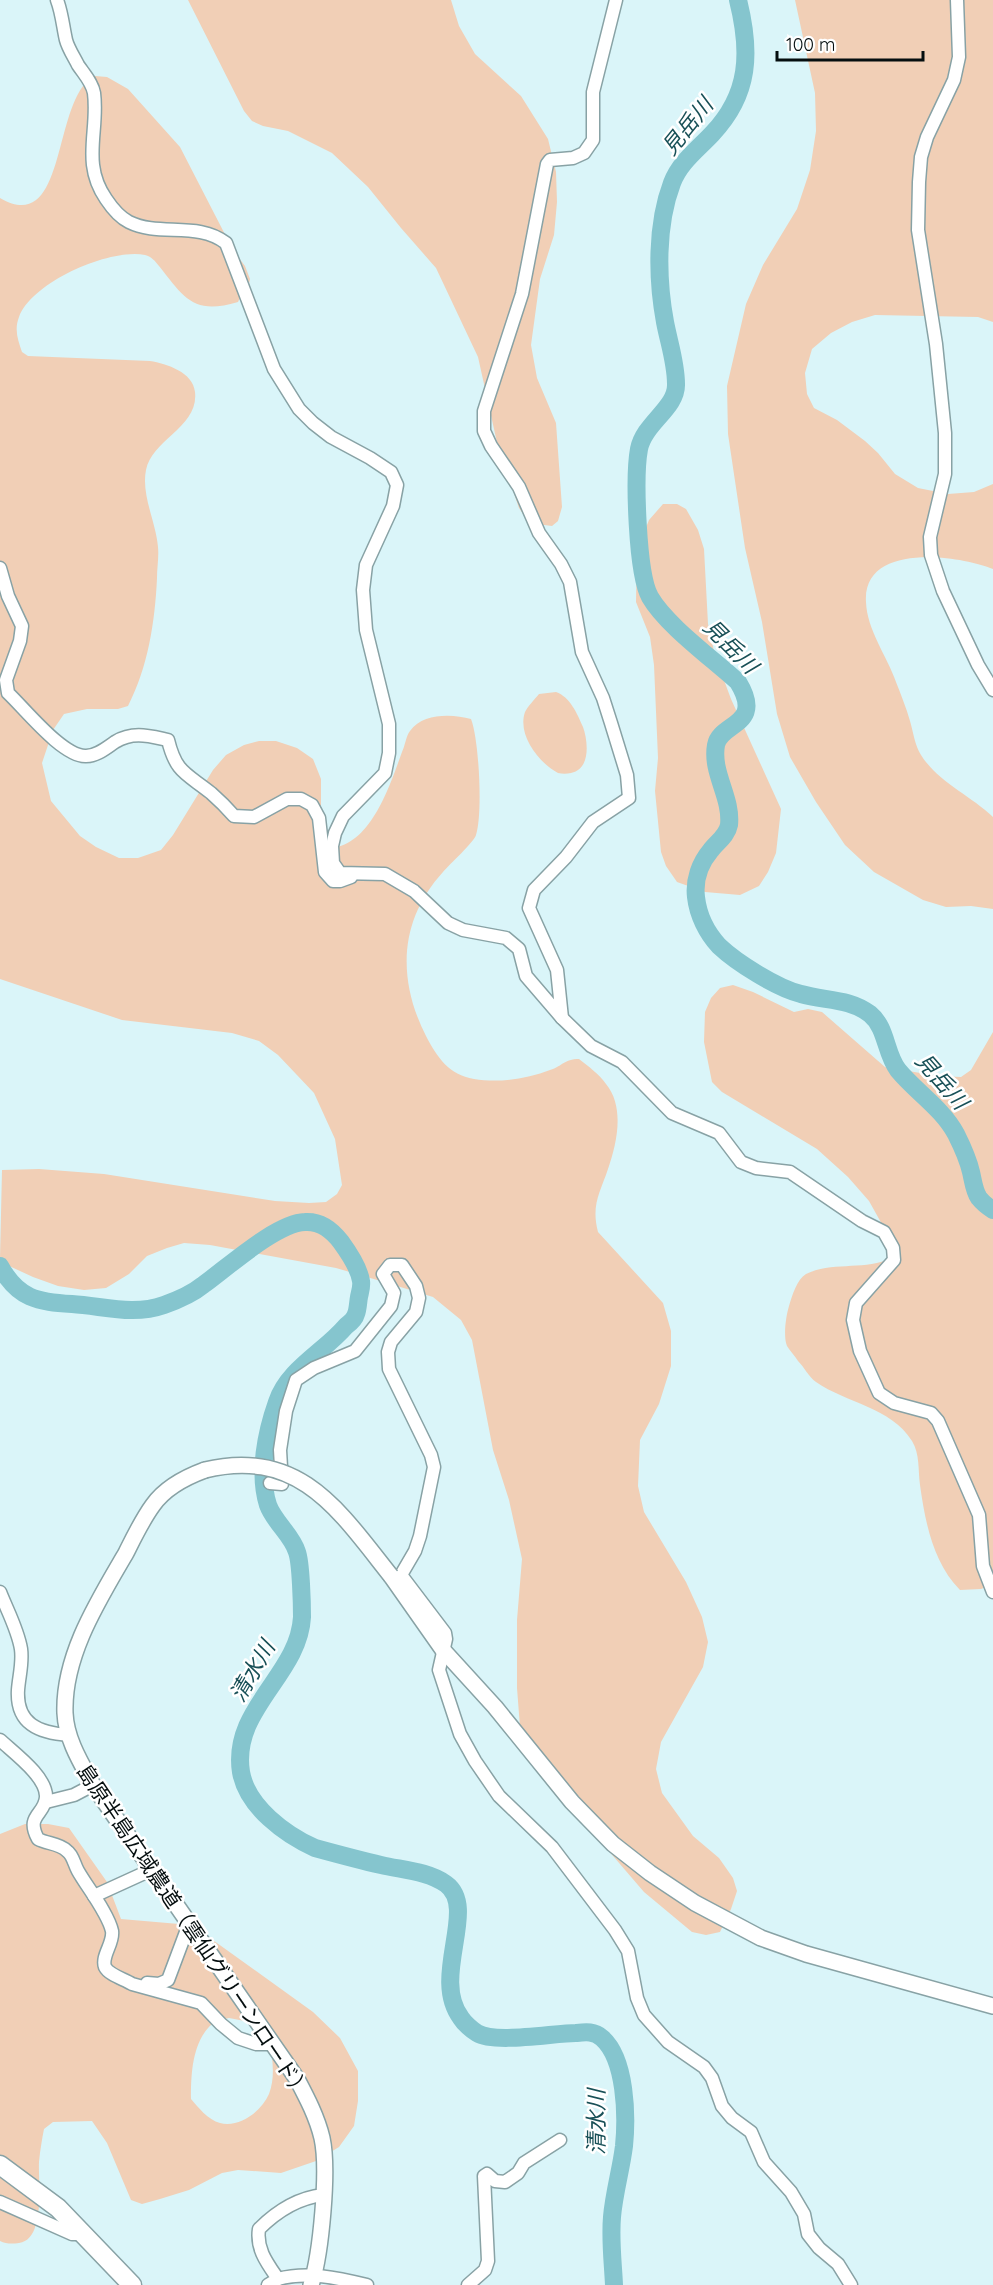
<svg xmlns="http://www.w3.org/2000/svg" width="993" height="2285" font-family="Quicksand,'Noto Sans JP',sans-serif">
<rect width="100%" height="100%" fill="#daf5f9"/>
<g fill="#f1cfb6" fill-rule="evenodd">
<path d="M188,0H451L459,26L475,54L521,96L548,139L556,172L557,202L554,235L540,279L531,345L537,378L556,423L562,507L558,521L552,526L529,523L519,508L498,447L478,357L436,268L401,228L368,187L332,153L288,131L263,126L252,121L244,111Z"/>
<path d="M795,0H993V322L978,317L875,315L852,322L831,333L812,349L805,373L807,394L814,408L837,420L865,441L878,453L895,474L918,488L948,494L974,492L993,484V569C959,555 862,542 866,602C867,630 887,656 896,682C901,695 906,707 910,721C913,731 915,746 921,755C938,782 970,795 993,817V909L971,906L946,907L923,900L874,872L845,845L816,802L790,757L777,714L762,622L745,548L728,434L727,386L746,304L763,265L797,209L810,170L816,131L815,93Z"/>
<path d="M95,76L107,77L128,89L180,147L233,250L245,266L250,279L248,289L243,291L238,302C194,315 185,299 159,266C155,261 152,257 145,255C110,248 32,282 19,317C14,330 18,340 22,352L28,356L150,361C167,364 193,372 195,392C199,427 152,439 146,470C141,495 156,522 158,547C159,557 157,568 157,578C155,622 148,667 128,706L118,709H87L64,714L53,730L42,763L51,801L80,836L96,847L119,858H138L161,850L173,835L213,770L226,755L244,745L259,741H276L297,748L313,759L321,779V812L327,848C370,849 390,785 402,752C405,746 406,736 410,731C423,713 452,714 471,719C479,739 483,814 476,835C475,841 449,865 443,872C399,920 397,979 426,1036C437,1057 449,1075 474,1079C499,1083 527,1079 550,1070C563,1066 564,1059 579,1059C588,1066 599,1074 606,1084C625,1107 617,1143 608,1169C600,1193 591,1205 598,1232L663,1303L671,1331V1366L659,1404L640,1440L638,1486L644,1512L686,1582L702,1617L708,1642L703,1667L661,1742L656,1769L662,1793L693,1836L719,1858L733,1878L737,1891L731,1909L720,1932L706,1935L692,1932L644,1892L552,1785L520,1727L517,1688V1620L522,1559L509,1500L493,1450L472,1340L461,1320L433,1297L384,1282L336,1268L210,1245L184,1243L167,1248L147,1256L129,1274L106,1288L84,1290L58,1286L33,1277L7,1265L0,1258L2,1170L39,1169L104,1174L275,1201L309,1203L326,1202L337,1194L342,1185L335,1139L314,1093L278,1055L259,1041L232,1033L122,1020L0,979V198C69,238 51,97 95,76Z"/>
<path d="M663,504H677L686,509L698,530L704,549L708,624L715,656L731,699L781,809L776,853L768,872L759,886L740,895L705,892L677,882L666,866L661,852L655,791L658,758L654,665L650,637L636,602L637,550L649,520Z"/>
<path d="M556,692C570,697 577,713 583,727C588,741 591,769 571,773C567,774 562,774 558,773C539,763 517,735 525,712C528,706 535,699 539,694Z"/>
<path d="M733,985L753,992L794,1012L808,1009L822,1012L885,1067L938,1076L961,1077L971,1070L993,1032V1584L981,1589L960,1590C933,1563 925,1521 920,1485C918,1470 920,1454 912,1441C891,1407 846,1403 816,1382C809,1377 804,1367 798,1361C795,1356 790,1351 787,1346C783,1336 786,1316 789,1306C792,1296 797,1279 806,1274C833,1261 865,1271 891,1258L888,1235L869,1201L848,1177L817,1149L722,1092L712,1082L704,1042L705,1012L711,998L720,988Z"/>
<path d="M25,1824H48L69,1828L107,1882L121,1919L179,1924L210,1938L313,2012L340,2038L358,2071V2101L354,2126L339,2147L316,2161L281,2173L238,2170L222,2173L189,2190L160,2199L142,2204L131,2200L107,2143L92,2121L53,2122L44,2129C42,2139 40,2151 39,2162C38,2183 46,2239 19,2243C12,2244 6,2244 0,2241V1834ZM229,2018L250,2022L269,2038C272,2055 276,2076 269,2094C261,2112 239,2128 220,2123C208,2120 198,2107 191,2099C191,2074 192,2042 212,2024C216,2020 224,2019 229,2018Z"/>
</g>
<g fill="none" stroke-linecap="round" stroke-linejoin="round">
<g stroke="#85c5ce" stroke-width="18">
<path d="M738,0C751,52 750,94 712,134C697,150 680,162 672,183C656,225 657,279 665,322C669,343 676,363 676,384C677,408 644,423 639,449C634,476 637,574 650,597C666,625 713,659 738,682C765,726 720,722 716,745C711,773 732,797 729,825C727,836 717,842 711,850C700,863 694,880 696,897C698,915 707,933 719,946C737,963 777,988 801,994C825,1001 849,998 870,1014C887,1028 885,1053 898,1070C916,1092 942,1108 956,1134C962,1146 968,1159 971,1172C973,1180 974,1191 979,1198C983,1203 988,1207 993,1210"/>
<path d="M0,1266C18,1299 38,1302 72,1304C104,1306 133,1316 164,1305C178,1300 192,1294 203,1285C227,1268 276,1223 305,1222C321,1221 332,1230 341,1242C349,1253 359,1268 361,1281C362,1286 360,1292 359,1297C358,1302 358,1309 356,1314C355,1318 350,1323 346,1326C324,1352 288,1369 277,1402C266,1433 258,1473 268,1505C274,1522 292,1535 297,1552C301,1563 302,1605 302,1617C299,1675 231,1709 241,1772C247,1807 286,1835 315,1848C337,1854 359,1860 381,1865C402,1870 428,1871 446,1884C479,1908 430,1977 461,2018C464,2023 472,2030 477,2033C495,2044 554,2033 576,2033C586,2032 594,2031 602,2038C626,2059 627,2116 624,2146C621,2170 614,2193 612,2217C610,2240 613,2263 614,2285"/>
</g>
<defs>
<g id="minor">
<path d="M57,0C62,13 63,27 66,40C68,48 74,57 78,65C84,74 92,82 94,93C99,131 81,163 106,199C112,208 119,217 129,222C159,237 198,221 226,243L274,369L299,409L313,423L331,437L370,458L391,472L397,485L393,506L366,565L363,590L366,630L389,724V753L385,773L343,816L335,833L332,846L333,863L340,873L385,874L414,891L448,923L463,930L506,938L519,949L526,976L562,1018L591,1046L622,1062L672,1113L719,1133L741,1162L756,1168L790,1172L862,1221L884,1232L893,1248L894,1260L856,1303L853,1320L860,1351L879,1393L894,1403L931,1413L938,1421L979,1515L983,1566L993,1592"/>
<path d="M957,0L959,57L954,80L927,137L921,157L919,182L918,230L936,344L945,433V474L930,537L931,555L943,591L978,665L993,690"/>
<path d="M0,568L8,596L22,626L20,641L6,680L8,693C25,709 63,757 86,756C97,756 106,748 115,742C133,731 149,736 168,740C176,773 186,773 211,793C219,800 227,808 234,816L254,817L287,799H301L312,805L319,818L325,872L333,881H340L351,877"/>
<path d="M562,1018L557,970L529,908L534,890L566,857L593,822L629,798L627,775L611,723L603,698L582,652L570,582L561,564L539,533L519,487L491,446L484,431V411L522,294L547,164L550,160L573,158L584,153L593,140V92L616,0"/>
<path d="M270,1483L282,1484L280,1450L286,1411L296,1380L314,1368L355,1351L391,1306L394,1293L383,1274L390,1265H402L416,1286L419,1298L416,1312L391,1342L388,1352L389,1369L431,1455L434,1467L420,1536L415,1551L401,1575L445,1633L446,1639L439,1670L460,1734L475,1761L499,1796L552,1847L615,1930L628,1951L637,1998L644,2015L668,2042L704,2067L712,2078L722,2106L732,2118L751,2132L764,2162L791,2192L804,2214L808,2234L819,2248L838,2264L851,2285"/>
<path d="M0,1592C7,1610 18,1630 21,1649C23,1663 19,1676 18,1690C16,1724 39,1733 69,1735"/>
<path d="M0,1740C14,1753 47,1777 46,1797C45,1815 25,1815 38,1839C47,1844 59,1843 67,1851C73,1855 74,1864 78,1871C87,1887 108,1913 112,1931C114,1943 101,1956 105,1967C109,1975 124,1979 132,1984L201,2003L221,2024L238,2038L256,2044H273"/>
<path d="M46,1802L74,1795L93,1785"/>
<path d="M94,1896L151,1870"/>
<path d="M147,1983L159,1984L168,1980L189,1924"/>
<path d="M0,2202L72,2234H83"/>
<path d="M278,2279C307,2271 338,2278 367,2285"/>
<path d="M268,2285L278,2279C267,2263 256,2249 259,2229C277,2211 297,2198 323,2195"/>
<path d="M468,2285L485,2270L488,2261L484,2176L487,2174L495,2181L505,2182L518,2173L524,2163L560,2140"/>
</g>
<g id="tertiary">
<path d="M205,1470C186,1477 165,1488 153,1505C142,1520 134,1537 126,1553C98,1601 63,1656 65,1713C66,1739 81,1763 93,1785L297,2079C307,2098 317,2117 322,2138C329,2170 321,2254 311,2285"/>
<path d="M391,1576L443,1650L495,1707L572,1802L613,1844L650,1873L695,1903L761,1938L806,1954L993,2006"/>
</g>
<path id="primary" d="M0,2165L58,2208L132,2285"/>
</defs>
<use href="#minor" stroke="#88a2a5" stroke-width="15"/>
<use href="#tertiary" stroke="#88a2a5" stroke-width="18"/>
<use href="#primary" stroke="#88a2a5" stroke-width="21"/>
<use href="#minor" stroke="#fff" stroke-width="12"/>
<use href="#tertiary" stroke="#fff" stroke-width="15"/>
<use href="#primary" stroke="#fff" stroke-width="18"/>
<defs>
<path id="tertiary-bridge" d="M205,1470C300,1447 340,1512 391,1576"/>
</defs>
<use href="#tertiary-bridge" stroke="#88a2a5" stroke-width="18" stroke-linecap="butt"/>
<use href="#tertiary-bridge" stroke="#fff" stroke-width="15"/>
</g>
<g text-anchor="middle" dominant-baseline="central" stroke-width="5" stroke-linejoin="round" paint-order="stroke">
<g font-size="21" fill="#050e0f" stroke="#fff">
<text transform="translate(194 1931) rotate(56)">島原半島広域農道（雲仙グリーンロード）</text>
</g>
<g font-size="22" font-style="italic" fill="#185057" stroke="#fff">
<text transform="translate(687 126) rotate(-51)">見岳川</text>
<text transform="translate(731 646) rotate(45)">見岳川</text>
<text transform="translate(942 1081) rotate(49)">見岳川</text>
<text transform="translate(252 1671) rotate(-60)">清水川</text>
<text transform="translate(596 2122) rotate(-90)">清水川</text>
</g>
</g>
<path d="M777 51v9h146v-9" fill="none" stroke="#050e0f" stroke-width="3"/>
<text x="786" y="51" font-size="18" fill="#050e0f" stroke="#ffffff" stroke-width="4.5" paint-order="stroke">100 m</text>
</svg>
